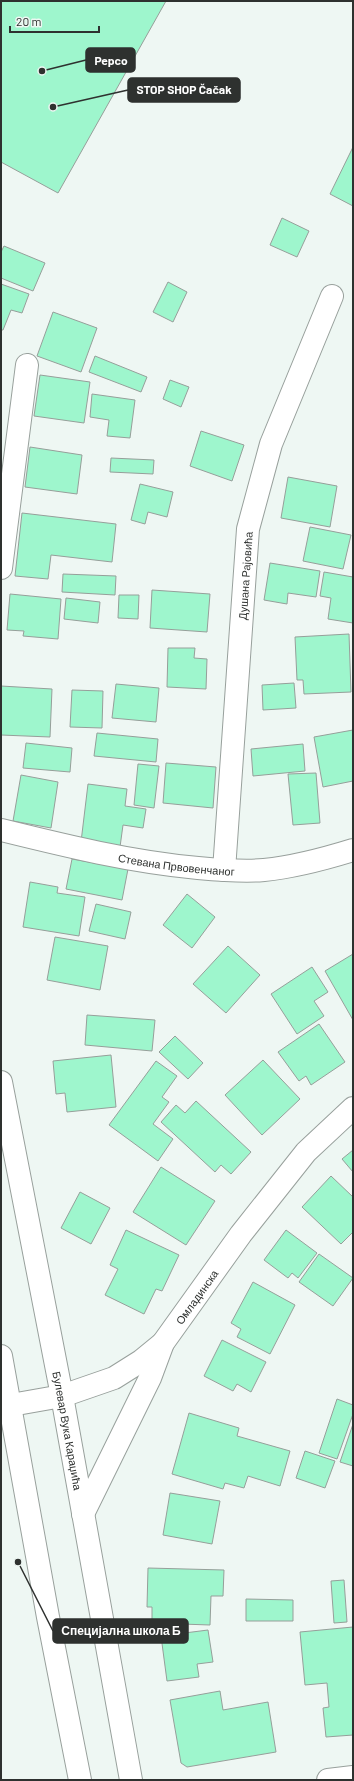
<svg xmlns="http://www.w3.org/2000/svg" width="354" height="1781" font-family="Barlow,sans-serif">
<rect width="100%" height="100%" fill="#eef7f3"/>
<g fill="#9ef6cd" stroke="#969f9a">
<path d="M1,1H166L58,193L1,162Z"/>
<path d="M353,147V206L330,194Z"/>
<path d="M282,218L309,231L297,257L270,245Z"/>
<path d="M4,246L45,263L33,291L1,278V252Z"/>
<path d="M168,282L187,292L173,322L153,312Z"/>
<path d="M1,284L29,294L22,313L11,310L3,330H1Z"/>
<path d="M53,312L97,328L81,372L37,356Z"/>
<path d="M95,356L147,377L141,392L89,372Z"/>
<path d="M40,375L90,382L84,423L34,416Z"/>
<path d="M170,380L189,387L181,407L163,399Z"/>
<path d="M92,394L135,400L130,438L107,436L109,420L90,417Z"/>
<path d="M201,431L244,445L232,481L190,466Z"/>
<path d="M30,447L82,455L77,494L25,487Z"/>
<path d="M111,458L154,460L153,474L110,472Z"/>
<path d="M288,477L337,486L330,527L281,518Z"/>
<path d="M140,484L173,492L167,517L148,512L145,524L131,520Z"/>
<path d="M22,513L116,524L112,562L51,555L48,579L15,576Z"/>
<path d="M310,527L351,535L343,569L303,561Z"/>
<path d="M270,563L320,571L316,597L288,593L287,604L264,600Z"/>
<path d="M324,572L353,577V623L328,619L331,598L320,596Z"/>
<path d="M63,574L116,576L115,595L62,592Z"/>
<path d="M152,590L210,594L207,632L150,628Z"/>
<path d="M10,594L61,599L58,639L23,636L24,631L7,630Z"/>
<path d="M119,595H139L138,619L118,618Z"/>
<path d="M66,598L100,602L98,623L64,619Z"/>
<path d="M349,634L351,692L304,694L303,680H297L295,637Z"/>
<path d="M168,648H195L194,658L207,659L206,689L167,687Z"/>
<path d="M294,683L296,708L263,710L262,685Z"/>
<path d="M116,684L159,688L156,722L112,718Z"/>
<path d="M1,686L52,689L50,737L1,735Z"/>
<path d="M72,690L103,691L102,728L70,727Z"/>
<path d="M353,730V781L323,787L314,737Z"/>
<path d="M97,733L158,739L156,762L94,756Z"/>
<path d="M26,743L72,748L70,772L23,768Z"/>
<path d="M303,744L305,771L253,776L251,749Z"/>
<path d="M166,763L216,767L213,808L163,803Z"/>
<path d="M138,764L159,766L154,808L134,805Z"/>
<path d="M316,773L320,823L293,825L288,774Z"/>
<path d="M21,775L58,782L51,828L13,821Z"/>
<path d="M88,784L127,789L125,806L146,809L143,828L123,825L120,847L81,842Z"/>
<path d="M72,859L128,869L122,900L66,889Z"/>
<path d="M30,882L58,887L57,893L85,897L79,936L23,927Z"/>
<path d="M187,894L215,917L192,948L163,925Z"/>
<path d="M96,904L131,912L125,939L89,931Z"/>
<path d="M55,937L108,946L100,990L47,980Z"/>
<path d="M228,946L260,975L226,1013L193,984Z"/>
<path d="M353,954V1020L325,971Z"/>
<path d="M312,967L328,992L314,1001L324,1016L297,1034L271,994Z"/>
<path d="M87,1015L155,1020L152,1051L85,1045Z"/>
<path d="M319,1024L345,1062L311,1085L306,1076L299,1081L278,1052Z"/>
<path d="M175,1036L203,1063L188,1079L159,1052Z"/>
<path d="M111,1055L116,1107L67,1112L65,1093L56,1094L53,1061Z"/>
<path d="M263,1060L300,1099L262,1135L225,1095Z"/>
<path d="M156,1061L177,1076L162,1097L169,1102L153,1124L173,1139L158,1161L109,1125Z"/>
<path d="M196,1101L251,1152L231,1174L221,1165L215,1172L161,1122L176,1105L185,1113Z"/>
<path d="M353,1150V1172L342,1159Z"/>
<path d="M161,1167L215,1201L186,1245L133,1212Z"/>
<path d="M331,1176L353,1197V1232L341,1244L302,1207Z"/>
<path d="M80,1192L110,1208L91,1244L61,1228Z"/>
<path d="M126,1230L179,1255L162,1291L156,1289L144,1314L105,1295L118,1269L110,1265Z"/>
<path d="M286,1230L317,1253L298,1278L292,1273L288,1278L264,1260Z"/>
<path d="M319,1254L353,1278L333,1306L299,1282Z"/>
<path d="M253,1282L295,1305L270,1354L237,1337L241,1329L231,1323Z"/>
<path d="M222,1340L266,1362L251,1392L237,1384L233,1391L204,1376Z"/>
<path d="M337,1399L353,1405V1414L337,1459L319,1453Z"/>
<path d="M189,1413L239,1428L237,1436L290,1451L280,1486L248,1476L244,1488L225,1483L223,1489L172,1474Z"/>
<path d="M353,1424V1466L340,1462Z"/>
<path d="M305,1451L335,1461L325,1488L296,1478Z"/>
<path d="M170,1493L220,1501L212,1544L163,1535Z"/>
<path d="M148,1568L224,1570L223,1596H211L210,1625L152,1623V1607H147Z"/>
<path d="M344,1580L347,1622L334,1623L331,1581Z"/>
<path d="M246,1599L293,1600V1621H246Z"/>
<path d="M353,1627V1735L326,1737L323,1708L329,1707L327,1683L305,1685L300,1632Z"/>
<path d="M208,1630L213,1662L197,1664L199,1677L167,1681L161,1636Z"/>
<path d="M220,1691L223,1710L268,1702L276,1752L187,1767L181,1763L170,1700Z"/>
</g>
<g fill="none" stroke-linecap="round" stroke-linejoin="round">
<defs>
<g id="street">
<path d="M1,568L27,365"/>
<path id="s1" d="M1,830C66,846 131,862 198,868C220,870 242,872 264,870C294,867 324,859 353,850"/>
<path id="s2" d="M224,870L248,529L271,444L332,296"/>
<path d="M11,1405L62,1396L114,1378L141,1361L163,1343"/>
<path id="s3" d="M83,1514L150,1378L163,1343L241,1234L306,1152L353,1108"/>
<path d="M328,1780L353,1777"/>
</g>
<g id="secondary">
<path id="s4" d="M1,1082L62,1396L131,1780"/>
<path d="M1,1356L48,1617L80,1780"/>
</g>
</defs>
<use href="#street" stroke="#98a09c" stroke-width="24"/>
<use href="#secondary" stroke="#98a09c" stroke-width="24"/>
<use href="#street" stroke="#fff" stroke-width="22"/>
<use href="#secondary" stroke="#fff" stroke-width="22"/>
</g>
<g text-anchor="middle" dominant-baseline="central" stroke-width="3.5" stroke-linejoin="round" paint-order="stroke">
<g font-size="11" fill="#2e312f" stroke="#eef7f3">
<text stroke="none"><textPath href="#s2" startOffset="295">Душана Рајовића</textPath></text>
<text stroke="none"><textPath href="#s1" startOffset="179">Стевана Првовенчаног</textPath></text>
<text stroke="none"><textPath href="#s3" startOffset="246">Омладинска</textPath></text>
<text stroke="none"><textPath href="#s4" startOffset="355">Булевар Вука Караџића</textPath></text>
</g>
</g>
<path fill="none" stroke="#2e312f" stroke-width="1.5" d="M42 71L86 60M53 107L128 90M18 1562L53 1631"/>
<g fill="#2e312f" stroke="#eef7f3" stroke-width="1.5">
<circle cx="42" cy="71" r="4"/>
<circle cx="53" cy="107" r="4"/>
<circle cx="18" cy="1562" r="4"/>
</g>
<g fill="#2e312f" stroke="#2e312f" stroke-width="1.5">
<rect x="86" y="48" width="49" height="24" rx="4"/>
<rect x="128" y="78" width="112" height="24" rx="4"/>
<rect x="53" y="1619" width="135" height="24" rx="4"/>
</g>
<g font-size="12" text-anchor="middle" font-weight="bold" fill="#fff">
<text x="111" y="65">Pepco</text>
<text x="184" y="94">STOP SHOP Čačak</text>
<text x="121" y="1635">Специјална школа Б</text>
</g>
<rect width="354" height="1781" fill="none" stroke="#2e312f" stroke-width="4"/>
<path d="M10 26v6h89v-6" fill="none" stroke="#2e312f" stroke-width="2"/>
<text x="16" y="26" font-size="12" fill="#2e312f" stroke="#eef7f3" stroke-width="3" paint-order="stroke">20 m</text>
</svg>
